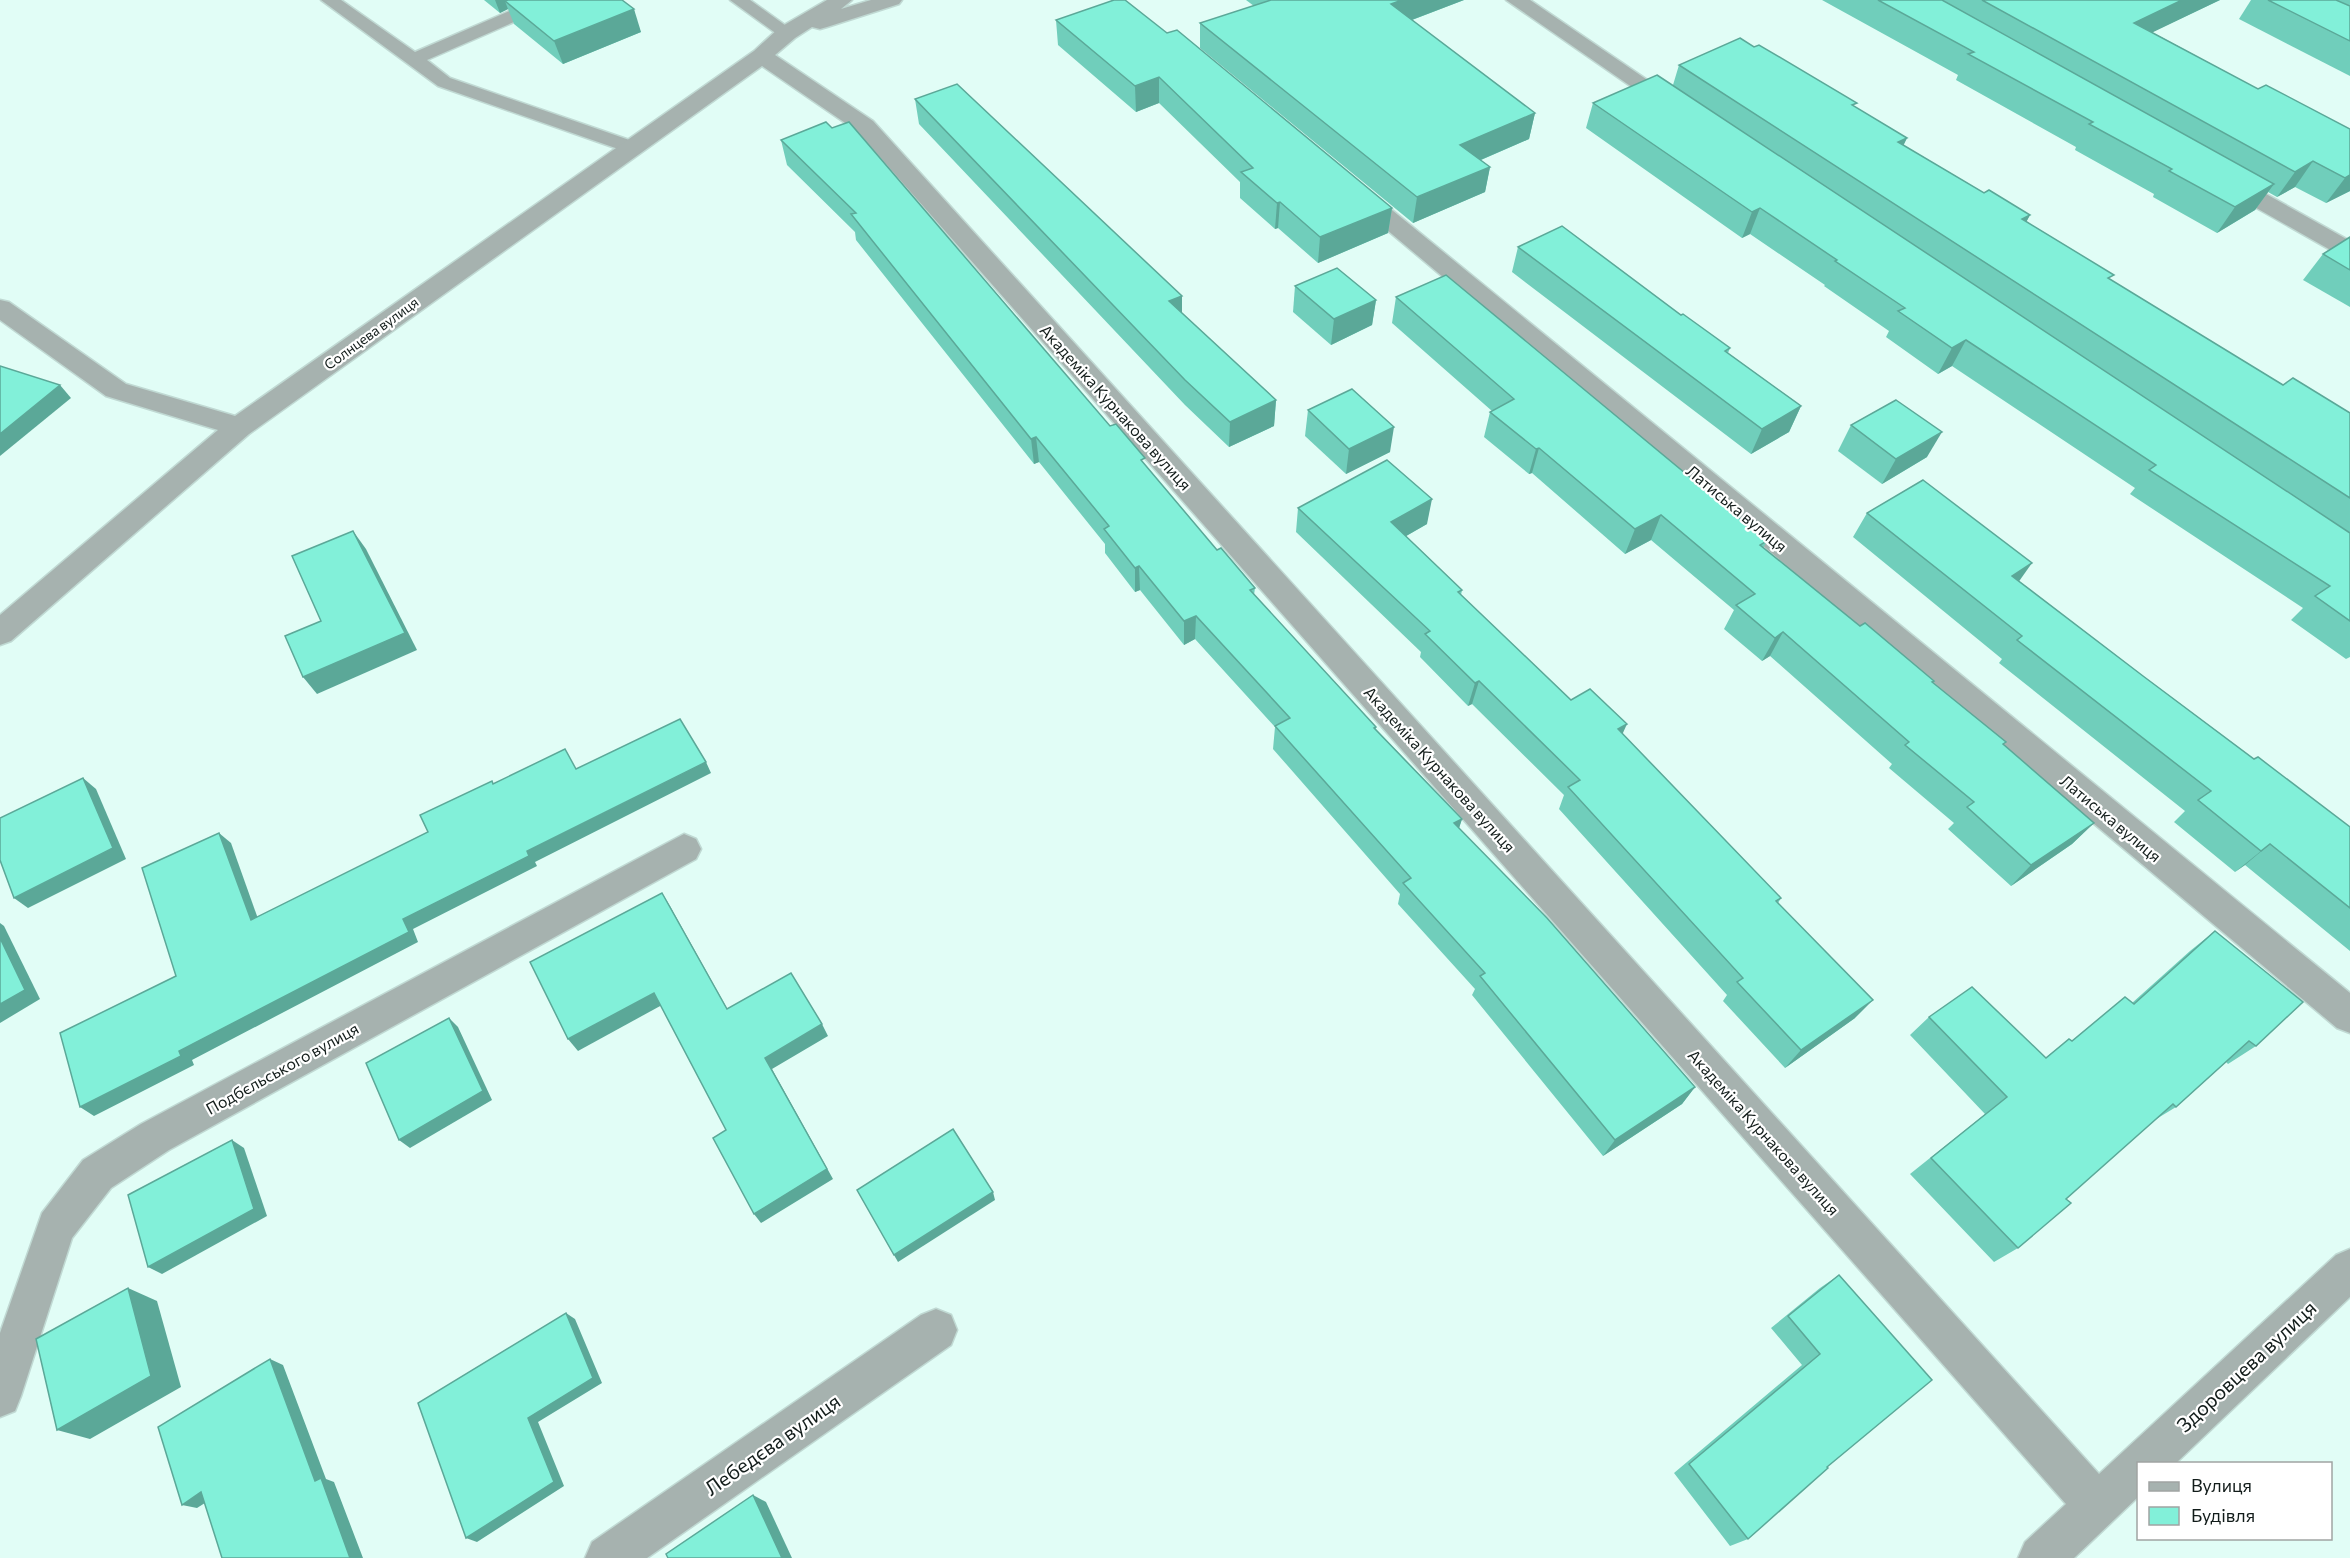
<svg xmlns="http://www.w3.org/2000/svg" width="2350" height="1558" font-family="Commissioner,sans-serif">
<rect width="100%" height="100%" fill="#e1fdf6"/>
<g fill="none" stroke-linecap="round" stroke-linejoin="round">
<defs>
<g id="service">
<path d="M321,0H341L415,52L535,0H558L555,4L427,60L450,78L638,143L640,147L638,151H624L438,86Z"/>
<path d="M730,0H750L796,33L793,37H781Z"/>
</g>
<g id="minor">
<path d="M827,0H852L841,9L871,0H902L899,4L827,27L820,29L812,27L795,38L775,55L873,121L2099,1474L2336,1255L2350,1249V1297L2175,1464H2138V1497L2074,1558H2018L2025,1542L2066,1504L857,131L762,66L249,434L11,641L0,645V615L218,430L106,396L0,320V300L9,302L126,384L235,416L754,51L779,28Z"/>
<path d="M1506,0H1530L1687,107L1684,112H1668Z"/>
<path d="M2224,173L2232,175L2350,241V259L2341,256L2216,185L2212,180L2216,175Z"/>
<path d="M1357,186L1365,188L2350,993V1033L2337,1028L1349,198L1345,193L1349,188Z"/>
<path d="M684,834L696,839L701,849L696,859L169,1150L111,1188L72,1238L21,1396L15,1411L0,1417V1333L42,1213L83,1160L141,1124Z"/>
<path d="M936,1309L951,1315L957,1330L951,1345L647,1558H585L592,1542L921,1315Z"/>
</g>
</defs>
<use href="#service" stroke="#c0d9d3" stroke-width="3"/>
<use href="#minor" stroke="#c0d9d3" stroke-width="3"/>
<use href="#service" fill="#a6b2af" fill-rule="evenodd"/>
<use href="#minor" fill="#a6b2af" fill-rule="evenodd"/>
</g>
<g fill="#70cebb">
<path d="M484,0H622L641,32L563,64L514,24L508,9L500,13Z"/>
<path d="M1246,0H1464L1412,20L1535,113L1529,139L1481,160L1490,167L1485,192L1413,223L1200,48V23L1254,6Z"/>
<path d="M1822,0H2220L2152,32L2258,89L2350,129V191L2326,203L2295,187L2277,197L2268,192L2255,210L2217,233L2153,197L2154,194L2075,150L2076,147L1956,80L1958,75Z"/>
<path d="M2251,0H2350V76L2239,19Z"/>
<path d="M1056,20L1167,33L1392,208L1388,233L1318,263L1278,228L1275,229L1240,198V182L1159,103L1136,112L1058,45Z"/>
<path d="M1679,65L1855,107L1907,138L1903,145L1984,193L2030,215L2026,222L2111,280L2283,385L2350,413V657L2346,659L2291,620L2303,608L2130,494L2135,488L1952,366L1938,374L1886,337L1889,331L1824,286L1825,285L1750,234L1742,238L1586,128L1593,103L1673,85Z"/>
<path d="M915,99L1182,296V313L1276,400L1274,426L1229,447L1185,405L919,124Z"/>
<path d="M781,140L1110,426L1145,465L1217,550L1255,588L1254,595L1376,727V729L1462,819L1459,828L1695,1087L1682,1104L1603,1156L1472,995L1475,989L1398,904L1400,894L1273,749L1275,727L1195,639L1184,645L1140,590L1135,592L1105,553V544L1039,462L1034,464L856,240L855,232L787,165Z"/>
<path d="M2350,237V307L2303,280L2323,254Z"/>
<path d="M1518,247L1681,315L1730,348L1728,353L1801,406L1789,432L1751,454L1512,272Z"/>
<path d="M1295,286L1376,300L1372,325L1331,345L1293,312Z"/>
<path d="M1396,297L1767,541L1763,548L1860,626L1934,681L1933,683L2094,823L2072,844L2011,886L1948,829L1954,823L1889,768L1892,764L1770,656L1762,661L1724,629L1734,610L1651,540L1625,554L1532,473L1529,474L1484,437L1490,412L1492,411L1392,323Z"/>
<path d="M1308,410L1390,452L1346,474L1305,436Z"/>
<path d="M1851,425L1927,457L1882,484L1838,451Z"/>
<path d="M1298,508L1427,524L1406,536L1462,590L1461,595L1571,700L1623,734L1781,898L1778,903L1855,1018L1785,1068L1723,1001L1727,995L1559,809L1564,795L1472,704L1468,706L1420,657L1421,652L1296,532Z"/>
<path d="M1867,513L2019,581L2143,676L2254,759L2350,827V951L2245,865L2235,872L2174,822L2185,811L1999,663L2002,659L1853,537Z"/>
<path d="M2215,931L2256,1046L2228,1064L2226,1062L2176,1107L2153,1121L2066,1199L2018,1248L1994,1262L1910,1174L1985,1114L1910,1035L1929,1017L2045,1058L2069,1039L2072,1041L2125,997L2132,1003L2190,951Z"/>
<path d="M1839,1275L1827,1467L1748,1539L1730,1546L1674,1473L1802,1365L1771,1328L1820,1288Z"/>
</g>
<g fill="#5ba898">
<path d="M495,0H529L505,1L508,9L500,13Z"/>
<path d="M1402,0H1464L1388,29L1391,4Z"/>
<path d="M2182,0H2220L2120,48L2134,23Z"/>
<path d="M634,9L641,32L563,64L554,41Z"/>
<path d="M1159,77V103L1136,112L1135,86Z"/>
<path d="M1535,113L1529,139L1455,171L1460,145Z"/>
<path d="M1907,138L1895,163L1898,142Z"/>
<path d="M2313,161L2295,187L2277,197L2295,172Z"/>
<path d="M1490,167L1485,192L1413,223L1417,197Z"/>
<path d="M2350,175V191L2326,203L2345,178Z"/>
<path d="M2274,184L2255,210L2217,233L2235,207Z"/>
<path d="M1280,202L1278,228L1275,229L1277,203Z"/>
<path d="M1392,208L1388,233L1318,263L1320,237Z"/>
<path d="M1760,208L1750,234L1742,238L1752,212Z"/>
<path d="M2030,215L2016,241L2022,219Z"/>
<path d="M1182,296V321L1169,301Z"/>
<path d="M1376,300L1372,325L1331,345L1334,319Z"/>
<path d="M1966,340L1952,366L1938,374L1952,348Z"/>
<path d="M60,385L71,398L0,456V434Z"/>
<path d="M1276,400L1274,426L1229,447L1230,422Z"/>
<path d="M1801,406L1789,432L1751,454L1762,429Z"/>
<path d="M1394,427L1390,452L1346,474L1349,449Z"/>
<path d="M1942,432L1927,457L1882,484L1896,459Z"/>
<path d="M1036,437L1039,462L1034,464L1031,439Z"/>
<path d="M1539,448L1532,473L1529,474L1536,449Z"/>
<path d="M1432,499L1427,524L1387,547L1391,522Z"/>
<path d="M1661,515L1651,540L1625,554L1635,529Z"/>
<path d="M353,531L366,549L417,650L317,694L303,677Z"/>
<path d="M2032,563L2015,587L2012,576Z"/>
<path d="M1139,566L1140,590L1135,592V568Z"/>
<path d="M1196,616L1195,639L1184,645V621Z"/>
<path d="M1783,632L1770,656L1762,661L1775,638Z"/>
<path d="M1479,681L1472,704L1468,706L1475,683Z"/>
<path d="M1627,724L1617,746L1618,729Z"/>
<path d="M706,762L711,773L535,862L537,866L413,929L418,942L192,1060L194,1065L94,1116L80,1107L179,1051L403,919L527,851Z"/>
<path d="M83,778L96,789L126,859L28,908L14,898Z"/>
<path d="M1462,819L1455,840L1454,823Z"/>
<path d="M2094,823L2072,844L2011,886L2031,865Z"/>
<path d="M219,833L231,843L262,930L251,920Z"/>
<path d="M2270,844L2245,865L2235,872L2261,851Z"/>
<path d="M662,893L670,906L734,1021L727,1009Z"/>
<path d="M0,923L4,926L40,999L0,1023Z"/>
<path d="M654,993L662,1005L578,1051L568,1039Z"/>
<path d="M1873,1000L1855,1018L1785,1068L1801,1050Z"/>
<path d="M449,1018L458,1027L492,1100L410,1148L399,1140Z"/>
<path d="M822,1024L828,1036L772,1069L833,1179L761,1223L754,1214L765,1058Z"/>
<path d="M1695,1087L1682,1104L1603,1156L1615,1140Z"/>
<path d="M232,1140L244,1148L267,1216L162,1274L148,1267Z"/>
<path d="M993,1192L995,1200L898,1262L894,1255Z"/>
<path d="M128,1288L157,1301L181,1387L90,1439L57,1430Z"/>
<path d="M566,1313L575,1319L602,1383L538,1422L564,1486L477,1542L466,1538L528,1418Z"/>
<path d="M270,1359L283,1365L326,1479L334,1482L363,1558H350L315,1481Z"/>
<path d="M201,1492L216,1496L197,1508L182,1505Z"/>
<path d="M753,1495L766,1502L792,1558H782Z"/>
</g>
<g fill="#82f0d9" stroke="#5ba898" stroke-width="1.5">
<path d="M508,0H622L634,9L554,41L505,1Z"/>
<path d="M1114,0H1125L1167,33L1177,30L1392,208L1320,237L1280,202L1277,203L1241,172L1253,168L1159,77L1135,86L1056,20Z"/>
<path d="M1271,0H1402L1391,4L1535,113L1460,145L1490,167L1417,197L1200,23Z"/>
<path d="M1878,0H1942L2274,184L2235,207L2169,171L2172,169L2089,124L2093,122L1968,54L1974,52Z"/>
<path d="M1982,0H2182L2134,23L2258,89L2266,85L2350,129V175L2345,178L2313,161L2295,172Z"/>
<path d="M2268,0H2336L2350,6V41Z"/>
<path d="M1740,38L1754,47L1759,45L1857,103L1852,105L1907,138L1898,142L1984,193L1989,190L2030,215L2022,219L2114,275L2108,278L2283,385L2293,378L2350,413V498L1679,65Z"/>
<path d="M1657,75L2350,533V621L2315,596L2330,586L2149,470L2156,465L1966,340L1952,348L1898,311L1905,308L1835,261L1837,260L1760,208L1752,212L1593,103Z"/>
<path d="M957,84L1182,296L1169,301L1276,400L1230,422L1185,380L915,99Z"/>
<path d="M826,122L832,128L849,122L1110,426L1116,424L1145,458L1141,460L1217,550L1221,548L1255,588L1250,590L1376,727L1374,728L1462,819L1454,823L1547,918L1695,1087L1615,1140L1480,976L1485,973L1403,883L1411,878L1275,726L1290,718L1196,616L1184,621L1139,566L1135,568L1104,529L1109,526L1036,437L1031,439L851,214L856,213L781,140Z"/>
<path d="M1562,226L1681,315L1683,314L1730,348L1725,351L1801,406L1762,429L1518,247Z"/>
<path d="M2350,237V270L2323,254Z"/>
<path d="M1337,268L1376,300L1334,319L1295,286Z"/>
<path d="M1446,275L1767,541L1760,545L1860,626L1865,623L1934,681L1932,682L2006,742L2003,744L2094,823L2031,865L1967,807L1974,802L1905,745L1909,742L1783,632L1775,638L1736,605L1755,594L1661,515L1635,529L1539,448L1536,449L1490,412L1514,399L1396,297Z"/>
<path d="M0,366L60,385L0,434Z"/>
<path d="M1352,389L1394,427L1349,449L1308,410Z"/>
<path d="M1896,400L1942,432L1896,459L1851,425Z"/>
<path d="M1387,460L1432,499L1391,522L1462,590L1458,592L1571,700L1590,689L1627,724L1618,729L1781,898L1776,901L1873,1000L1801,1050L1737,982L1743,978L1568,787L1580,780L1479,681L1475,683L1425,634L1430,631L1298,508Z"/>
<path d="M1923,480L2032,563L2012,576L2143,676L2254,759L2258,757L2350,827V908L2270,844L2261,851L2198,800L2211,791L2017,640L2022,636L1867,513Z"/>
<path d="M353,531L405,633L303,677L285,636L321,621L292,556Z"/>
<path d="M680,719L706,762L527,851L529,856L403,919L409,932L179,1051L181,1056L80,1107L60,1033L176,976L142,868L219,833L251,920L428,832L420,815L492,781L493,784L565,749L576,769Z"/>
<path d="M83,778L113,848L14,898L0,860V818Z"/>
<path d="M662,893L727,1009L791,973L822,1024L765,1058L827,1169L754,1214L713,1138L726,1130L654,993L568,1039L530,962Z"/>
<path d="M2215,931L2303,1002L2256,1046L2249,1041L2176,1107L2173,1104L2066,1199L2071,1203L2018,1248L1931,1158L2007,1097L1929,1017L1972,987L2046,1058L2069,1039L2072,1041L2125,997L2134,1004Z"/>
<path d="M0,938L25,990L0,1004Z"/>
<path d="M449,1018L483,1091L399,1140L366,1063Z"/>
<path d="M953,1129L993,1192L894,1255L857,1190Z"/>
<path d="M232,1140L254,1209L148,1267L128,1195Z"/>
<path d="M1839,1275L1932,1380L1827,1467L1828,1468L1748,1539L1689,1464L1820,1354L1788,1316Z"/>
<path d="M128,1288L151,1376L57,1430L36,1339Z"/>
<path d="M566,1313L593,1378L528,1418L554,1482L466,1538L418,1403Z"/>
<path d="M270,1359L315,1481L321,1478L350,1558H222L201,1492L182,1505L158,1427Z"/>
<path d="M753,1495L782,1558H668L666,1554Z"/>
</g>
<g text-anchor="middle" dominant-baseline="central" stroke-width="4.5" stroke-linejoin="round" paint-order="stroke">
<g font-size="14" fill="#121c1a" stroke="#fff">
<text transform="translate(371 333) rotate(-36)">Солнцева вулиця</text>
</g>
<g font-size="16" fill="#121c1a" stroke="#fff">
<text transform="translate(1116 407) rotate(48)">Академіка Курнакова вулиця</text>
<text transform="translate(1737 508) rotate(40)">Латиська вулиця</text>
<text transform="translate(1440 769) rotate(48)">Академіка Курнакова вулиця</text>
<text transform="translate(2111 818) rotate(40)">Латиська вулиця</text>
<text transform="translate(282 1068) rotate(-29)">Подбєльського вулиця</text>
<text transform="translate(1764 1132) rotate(48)">Академіка Курнакова вулиця</text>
</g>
<g font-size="20" fill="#121c1a" stroke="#fff">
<text transform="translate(2246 1366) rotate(-43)">Здоровцева вулиця</text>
<text transform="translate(772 1444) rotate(-35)">Лебедєва вулиця</text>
</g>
</g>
<rect x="2137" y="1462" width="195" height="78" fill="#ffffff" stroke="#a0a4a3" stroke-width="1.5"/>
<rect x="2149" y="1482" width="30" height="9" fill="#a6b2af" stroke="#a0a4a3" stroke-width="1.5"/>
<text x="2191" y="1492" font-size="18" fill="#121c1a">Вулиця</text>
<rect x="2149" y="1507" width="30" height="18" fill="#82f0d9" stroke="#a0a4a3" stroke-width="1.5"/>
<text x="2191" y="1522" font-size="18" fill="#121c1a">Будівля</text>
</svg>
